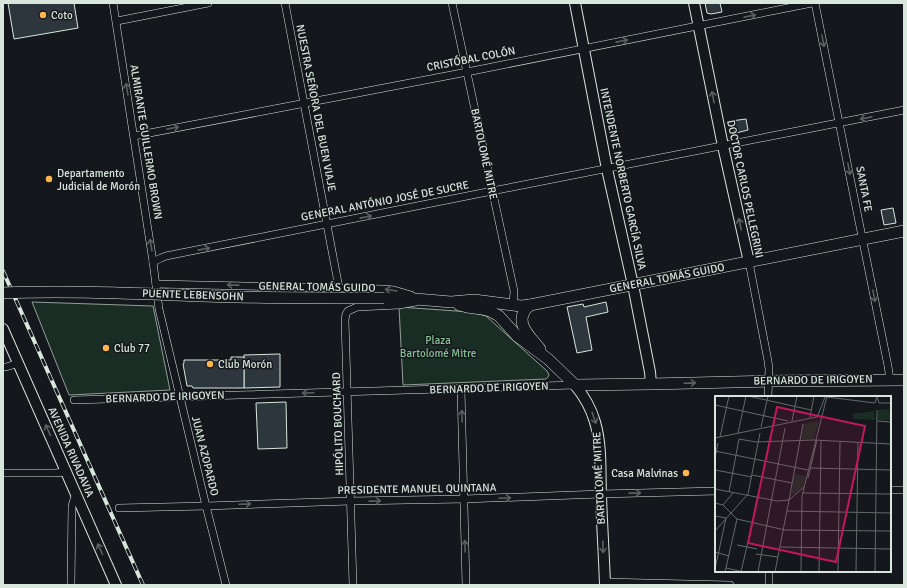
<svg xmlns="http://www.w3.org/2000/svg" width="907" height="588" font-family="Signika,sans-serif">
<rect width="100%" height="100%" fill="#14181c"/>
<g fill="#1a2d24" stroke="#939e99">
<path d="M32,302L153,306L170,390L69,395Z"/>
<path d="M399,307L471,312L486,316L547,371L549,375L548,377L546,379L403,385Z"/>
</g>
<g fill="#2c363c" stroke="#d8e6dc">
<path d="M8,3H74L78,28L14,39Z"/>
<path d="M705,3H720L722,12L711,14L707,13Z"/>
<path d="M746,119L748,130L736,133L733,129L731,121Z"/>
<path d="M893,208L896,223L884,225L881,210Z"/>
<path d="M606,302L608,312L586,317L592,350L577,353L567,307L583,304L584,307Z"/>
<path d="M280,354V387L244,388V355Z"/>
<path d="M231,357H244V388H193L192,386H187L183,364L184,363V360H231Z"/>
<path d="M286,402L287,448L258,449L256,403Z"/>
</g>
<g fill="none" stroke-linecap="round" stroke-linejoin="round">
<defs>
<g id="street">
<path d="M113,3L153,262L159,309L206,506L226,585"/>
<path d="M285,3L339,288"/>
<path d="M452,3L514,291L513,305"/>
<path d="M815,3L888,366L890,380"/>
<path d="M117,21L208,3"/>
<path d="M134,136L467,72L812,3"/>
<path d="M153,262L161,258L166,256L492,191L904,110"/>
<path d="M749,262L768,361L769,369L768,397"/>
<path d="M156,284L383,289L394,290L411,295"/>
<path d="M3,367H6L19,363"/>
<path d="M461,389L466,585"/>
<path d="M74,400L575,385"/>
<path d="M3,473H55L66,472"/>
<path d="M890,490H904"/>
<path d="M119,508L206,506L351,501L464,499L601,494L716,491"/>
<path d="M604,582L730,585"/>
<path d="M71,585L72,506L76,493"/>
<path d="M353,585L345,320L346,314L348,311L357,307L399,305L416,302"/>
<path d="M769,585V571"/>
</g>
<g id="secondary">
<path d="M575,3L607,169L633,285L650,372L651,384"/>
<path d="M694,3L723,146L749,262"/>
<path d="M3,329L116,585"/>
<path d="M575,385C584,396 591,408 595,422C602,446 600,471 601,496C602,525 604,555 605,585"/>
</g>
<g id="primary">
<path d="M384,298H404L451,302L474,300L521,306L530,305L904,231"/>
<path d="M459,305L467,307L482,309L490,311L499,316L517,336L548,359L575,385L651,384L769,381L904,380"/>
<path d="M530,305C511,321 530,336 540,349"/>
</g>
</defs>
<use href="#street" stroke="#d8e6dc" stroke-width="8"/>
<use href="#secondary" stroke="#d8e6dc" stroke-width="12"/>
<use href="#primary" stroke="#d8e6dc" stroke-width="12"/>
<use href="#street" stroke="#14181c" stroke-width="7"/>
<use href="#secondary" stroke="#14181c" stroke-width="10"/>
<use href="#primary" stroke="#14181c" stroke-width="11"/>
<defs>
<path id="rail" d="M3,271L143,585"/>
</defs>
<use href="#rail" stroke="#d8e6dc" stroke-width="4"/>
<use href="#rail" stroke="#14181c" stroke-width="2.5" stroke-dasharray="8" stroke-linecap="butt"/>
<defs>
<path id="primary-bridge" d="M3,293C81,290 159,295 237,297C286,298 335,298 384,298"/>
</defs>
<use href="#primary-bridge" stroke="#d8e6dc" stroke-width="12" stroke-linecap="butt"/>
<use href="#primary-bridge" stroke="#14181c" stroke-width="11"/>
</g>
<defs><path id="oneway-shaft" d="M-6 0H5M1.5-3L5.5 0L1.5 3" fill="none" stroke-width="1.6" stroke-linecap="round" stroke-linejoin="round"/></defs>
<g stroke="#59605f">
<use href="#oneway-shaft" transform="translate(750 16) rotate(-11)"/>
<use href="#oneway-shaft" transform="translate(622 41) rotate(-11)"/>
<use href="#oneway-shaft" transform="translate(823 41) rotate(79)"/>
<use href="#oneway-shaft" transform="translate(127 89) rotate(-99)"/>
<use href="#oneway-shaft" transform="translate(713 97) rotate(-101)"/>
<use href="#oneway-shaft" transform="translate(866 118) rotate(169)"/>
<use href="#oneway-shaft" transform="translate(173 128) rotate(-11)"/>
<use href="#oneway-shaft" transform="translate(849 169) rotate(79)"/>
<use href="#oneway-shaft" transform="translate(366 217) rotate(-11)"/>
<use href="#oneway-shaft" transform="translate(740 224) rotate(-102)"/>
<use href="#oneway-shaft" transform="translate(151 245) rotate(-99)"/>
<use href="#oneway-shaft" transform="translate(204 249) rotate(-11)"/>
<use href="#oneway-shaft" transform="translate(233 285) rotate(-179)"/>
<use href="#oneway-shaft" transform="translate(391 290) rotate(-171)"/>
<use href="#oneway-shaft" transform="translate(874 296) rotate(79)"/>
<use href="#oneway-shaft" transform="translate(690 383) rotate(-2)"/>
<use href="#oneway-shaft" transform="translate(308 393) rotate(178)"/>
<use href="#oneway-shaft" transform="translate(462 416) rotate(-92)"/>
<use href="#oneway-shaft" transform="translate(594 418) rotate(71)"/>
<use href="#oneway-shaft" transform="translate(48 430) rotate(-114)"/>
<use href="#oneway-shaft" transform="translate(635 493) rotate(-1)"/>
<use href="#oneway-shaft" transform="translate(505 498) rotate(-2)"/>
<use href="#oneway-shaft" transform="translate(375 501) rotate(-1)"/>
<use href="#oneway-shaft" transform="translate(245 504) rotate(-2)"/>
<use href="#oneway-shaft" transform="translate(465 546) rotate(-91)"/>
<use href="#oneway-shaft" transform="translate(603 547) rotate(88)"/>
<use href="#oneway-shaft" transform="translate(100 549) rotate(-114)"/>
</g>
<g fill="#ffb74d" stroke="#14181c" stroke-width="1.5">
<circle cx="43" cy="15" r="4"/>
<circle cx="49" cy="179" r="4"/>
<circle cx="106" cy="348" r="4"/>
<circle cx="210" cy="364" r="4"/>
<circle cx="686" cy="473" r="4"/>
</g>
<g text-anchor="middle" dominant-baseline="central" stroke-width="3" stroke-linejoin="round" paint-order="stroke">
<g font-size="11" fill="#d8e6dc" stroke="#14181c" text-anchor="start">
<text x="51" y="15">Coto</text>
<text x="57" y="173">Departamento<tspan x="57" dy="13">Judicial de Morón</tspan></text>
<text x="114" y="348">Club 77</text>
<text x="218" y="364">Club Morón</text>
<text x="678" y="473" text-anchor="end">Casa Malvinas</text>
</g>
<g font-size="11" fill="#d8e6dc" stroke="#14181c">
<text transform="translate(471 59) rotate(-11)">CRISTÓBAL COLÓN</text>
<text transform="translate(316 108) rotate(79)">NUESTRA SEÑORA DEL BUEN VIAJE</text>
<text transform="translate(146 142) rotate(81)">ALMIRANTE GUILLERMO BROWN</text>
<text transform="translate(484 154) rotate(78)">BARTOLOMÉ MITRE</text>
<text transform="translate(623 179) rotate(78)">INTENDENTE NORBERTO GARCÍA SILVA</text>
<text transform="translate(745 189) rotate(78)">DOCTOR CARLOS PELLEGRINI</text>
<text transform="translate(864 189) rotate(79)">SANTA FE</text>
<text transform="translate(385 201) rotate(-11)">GENERAL ANTÓNIO JOSÉ DE SUCRE</text>
<text transform="translate(667 278) rotate(-11)">GENERAL TOMÁS GUIDO</text>
<text transform="translate(317 287) rotate(1)">GENERAL TOMÁS GUIDO</text>
<text transform="translate(193 295) rotate(2)">PUENTE LEBENSOHN</text>
<text transform="translate(813 380) rotate(-1)">BERNARDO DE IRIGOYEN</text>
<text transform="translate(489 388) rotate(-2)">BERNARDO DE IRIGOYEN</text>
<text transform="translate(165 397) rotate(-2)">BERNARDO DE IRIGOYEN</text>
<text transform="translate(338 424) rotate(-92)">HIPÓLITO BOUCHARD</text>
<text transform="translate(71 452) rotate(66)">AVENIDA RIVADAVIA</text>
<text transform="translate(205 456) rotate(76)">JUAN AZOPARDO</text>
<text transform="translate(599 478) rotate(-93)">BARTOLOMÉ MITRE</text>
<text transform="translate(417 489) rotate(-1)">PRESIDENTE MANUEL QUINTANA</text>
</g>
<g font-size="11" fill="#8ac095" stroke="#14181c">
<text x="438" y="340">Plaza<tspan x="438" dy="13">Bartolomé Mitre</tspan></text>
</g>
</g>
<g transform="translate(715 396)">
<rect width="176" height="176" fill="#14181c"/>
<path d="M174,13L176,24H163V14ZM159,15L160,24L138,23V18ZM104,25L99,43H86L88,28ZM79,78L91,80L88,91L76,100Z" fill="#1a2d24"/>
<path fill="none" stroke="#626a69" stroke-width="1" d="M33,0L96,14M112,1L160,7L162,0M162,1L164,7H176M0,9L73,25M103,19L110,1M95,21L99,0M77,25L82,0M162,25L176,26M46,31L53,0M23,37L31,0M5,41L14,0M0,42L106,20M0,55L93,74M0,62L3,47M96,72L176,74M0,74L37,81M37,79L77,87M93,82L102,44M0,93L62,105L74,104L88,28M14,96L24,43L41,46L99,44L176,48M88,97L176,98M0,107L8,109L22,123L70,134L176,135M8,109L18,97M72,115L176,117M0,120L11,122L0,173M0,135L33,98L45,37M22,149L42,153M65,151L176,153M0,156L14,160M41,158L63,161M11,172L29,176M10,176L22,123M26,176L43,102M43,176L70,32M60,176L74,104L89,91M86,176L87,100L112,0M104,176L106,45M123,176L125,46M141,176L143,47M160,176L162,14"/>
<path fill="#c2185b" fill-opacity="0.15" stroke="#c2185b" stroke-width="2" d="M62,11L150,30L121,166L33,147Z"/>
<rect width="176" height="176" fill="none" stroke="#d8e6dc" stroke-width="2"/>
</g>
<rect width="907" height="588" fill="none" stroke="#d8e6dc" stroke-width="8"/>
</svg>
